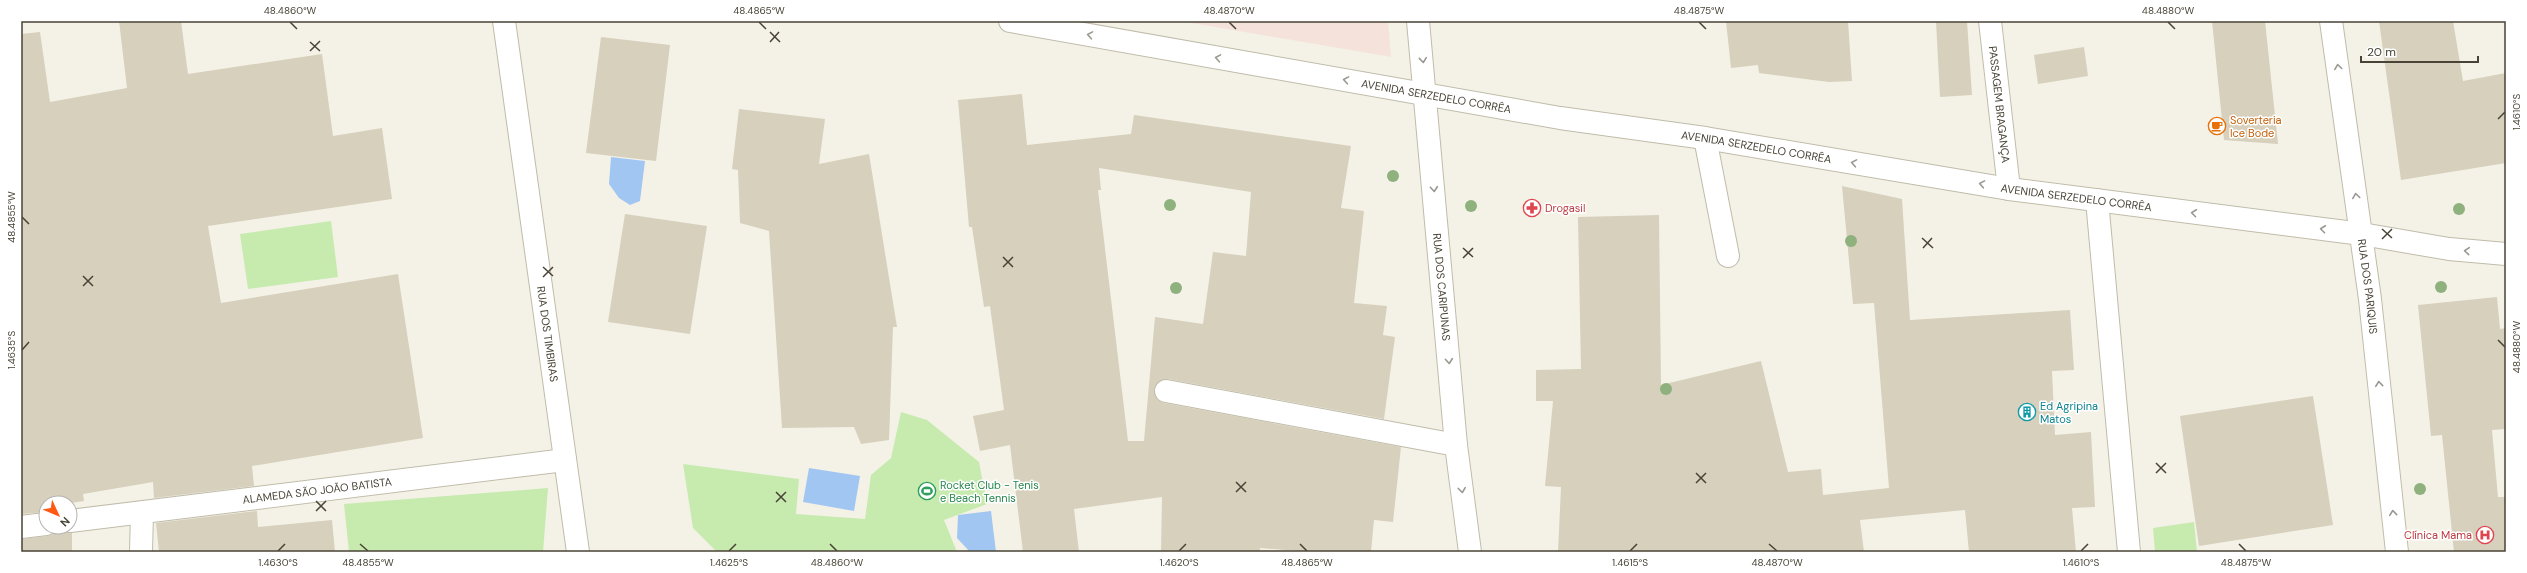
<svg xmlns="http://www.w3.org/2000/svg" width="2527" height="573" font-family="'DM Sans',sans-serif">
<rect width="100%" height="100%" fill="#f4f2e7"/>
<path fill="#f5e2db" d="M1180,21H1388L1391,57Z"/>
<g fill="#c7eaaf">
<path d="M331,221L338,277L248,289L240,234Z"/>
<path d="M901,412L927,420L979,462L987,504L944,520L957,552H717L693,528L683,464L799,479L796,514L865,519L871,475L891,458Z"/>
<path d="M548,488L543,552H349L344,504Z"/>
<path d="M2194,522L2197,552H2155L2153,528Z"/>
</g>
<g fill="#a2c6f2">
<path d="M611,157L645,161L640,201L630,205L619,198L609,184Z"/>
<path d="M809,468L860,476L854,511L803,502Z"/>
<path d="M991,511L996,552H970L957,538L958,515Z"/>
</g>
<g fill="#d6d0bc" fill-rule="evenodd">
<path d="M119,21H181L188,74L322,54L333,136L382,128L392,199L208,226L221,303L398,274L423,438L252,466L254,486L154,498L153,482L83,494L84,501L71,503V508L70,503H46V512L21,514V34L40,32L50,102L127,88Z"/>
<path d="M1726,21H1848L1852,81L1829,82L1759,73L1758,65L1731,68Z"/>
<path d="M1936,21H1967L1972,95L1940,97Z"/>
<path d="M2212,21H2265L2278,144L2224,140Z"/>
<path d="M2379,21H2453L2463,81L2506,73V163L2401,180Z"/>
<path d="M601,37L670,45L656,161L586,153Z"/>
<path d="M2084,47L2088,76L2038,84L2034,55Z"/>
<path d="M1022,94L1027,145L1131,134L1134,115L1351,146L1341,208L1364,211L1354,303L1387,306L1383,335L1395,337L1384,419L1168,379L1157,383L1154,389L1158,400L1164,403L1401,447L1393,522L1374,520L1371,552H1310L1260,548V552H1161L1162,497L1074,509L1079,552H1023L1010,445L980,451L973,416L1004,410L990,306L984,307L972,227H969L958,100ZM1099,168L1251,192L1246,256L1213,252L1203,324L1155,317L1144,441H1128L1098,190H1101Z"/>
<path d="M739,109L825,119L819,164L869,154L897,327H893L889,440L861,444L854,427L782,428L769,231L740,223L738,170L732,169Z"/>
<path d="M1842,186L1902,199L1910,320L2070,310L2074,370L2052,371L2055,435L2091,432L2095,507L2072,508L2076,552H1969L1965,510L1860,520L1864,552H1558L1561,487L1545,486L1553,401H1536V370L1581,369L1578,217L1659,215L1661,385L1761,361L1788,472L1821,469L1823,495L1889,488L1874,303L1853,304Z"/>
<path d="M625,214L707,226L690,334L608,322Z"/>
<path d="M2497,297L2500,329L2506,328V429L2492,430L2498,497H2506V552H2454L2442,435L2431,436L2418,305Z"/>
<path d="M2313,396L2333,525L2199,546L2180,416Z"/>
<path d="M257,511L258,527L332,520L335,552H159L156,523Z"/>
<path d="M58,527L65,532L72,533V552H21V539L48,536L54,534Z"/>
</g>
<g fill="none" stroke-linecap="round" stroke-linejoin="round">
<defs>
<path id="service" d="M1705,138L1728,256"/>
<g id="minor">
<path id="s1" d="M504,21L578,552"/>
<path id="s2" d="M1010,21L1560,118L1705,138L2009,189L2362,234L2449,249L2506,254"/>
<path id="s3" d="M1418,21L1456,445L1470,552"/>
<path id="s4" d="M1990,21L2009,189"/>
<path d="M2097,200L2129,552"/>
<path d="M1166,391L1456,445"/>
<path id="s5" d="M70,521L565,460"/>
<path d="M21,527L46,524"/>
<path d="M141,552L142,513"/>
</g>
<g id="tertiary">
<path id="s6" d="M2331,21L2370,299L2397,552"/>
</g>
</defs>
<use href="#service" stroke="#c0bcaa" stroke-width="24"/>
<use href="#minor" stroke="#c0bcaa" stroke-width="24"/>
<use href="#tertiary" stroke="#c0bcaa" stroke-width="24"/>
<use href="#service" stroke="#fff" stroke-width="22"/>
<use href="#minor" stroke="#fff" stroke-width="22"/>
<use href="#tertiary" stroke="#fff" stroke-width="22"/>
</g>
<g fill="#8eb17d">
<circle cx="1393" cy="176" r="6"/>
<circle cx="1170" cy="205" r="6"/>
<circle cx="1471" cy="206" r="6"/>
<circle cx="2459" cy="209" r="6"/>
<circle cx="1851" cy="241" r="6"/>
<circle cx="2441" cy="287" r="6"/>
<circle cx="1176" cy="288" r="6"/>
<circle cx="1666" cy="389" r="6"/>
<circle cx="2420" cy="489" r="6"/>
</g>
<defs><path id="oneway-chevron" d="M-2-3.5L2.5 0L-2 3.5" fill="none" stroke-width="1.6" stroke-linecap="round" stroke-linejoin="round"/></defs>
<g stroke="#9a9890">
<use href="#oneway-chevron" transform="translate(1090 35) rotate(-170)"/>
<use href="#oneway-chevron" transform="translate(1218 58) rotate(-170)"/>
<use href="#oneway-chevron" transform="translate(1423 60) rotate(84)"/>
<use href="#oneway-chevron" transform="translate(2338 67) rotate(-98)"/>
<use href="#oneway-chevron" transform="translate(1346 80) rotate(-170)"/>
<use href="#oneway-chevron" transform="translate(1854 163) rotate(-170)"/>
<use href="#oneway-chevron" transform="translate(1982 184) rotate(-170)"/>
<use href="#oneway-chevron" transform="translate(1434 189) rotate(85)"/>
<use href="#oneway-chevron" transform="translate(2356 196) rotate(-98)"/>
<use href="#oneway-chevron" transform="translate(2194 213) rotate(-173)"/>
<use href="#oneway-chevron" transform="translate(2323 229) rotate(-173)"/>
<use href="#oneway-chevron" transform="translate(2467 251) rotate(-175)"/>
<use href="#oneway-chevron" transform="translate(1449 361) rotate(85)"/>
<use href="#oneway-chevron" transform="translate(2379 384) rotate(-96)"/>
<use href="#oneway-chevron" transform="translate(1462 490) rotate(83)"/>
<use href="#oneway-chevron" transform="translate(2393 513) rotate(-96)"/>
</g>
<path fill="none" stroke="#484336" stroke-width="1.5" d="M290,22L297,29M759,22L766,29M1229,22L1236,29M1699,22L1706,29M2168,22L2175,29M770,32L780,42M310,42L320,51M770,42L779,32M310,51L320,41M2498,119L2505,112M22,217L29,224M2382,229L2392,238M1922,238L1933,248M2382,239L2392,229M1463,248L1473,257M1923,248L1932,238M1003,257L1013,267M1463,258L1473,248M543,267L553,276M1003,267L1013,257M83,276L93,286M543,277L553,267M83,286L93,276M2498,340L2505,347M22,350L29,342M2156,463L2166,473M1696,473L1706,483M2156,473L2166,463M1236,482L1246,492M1696,483L1706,473M776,492L786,502M1236,492L1246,482M316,501L326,511M776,502L786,492M316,511L326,501M360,544L368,551M830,544L837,551M1300,544L1307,551M1769,544L1777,551M2239,544L2246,551M278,551L285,544M729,551L736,544M1179,551L1186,544M1630,551L1637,544M2081,551L2088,544"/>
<defs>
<symbol id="cafe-ring" viewBox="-11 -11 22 22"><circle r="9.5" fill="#fff" stroke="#e8710a" stroke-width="1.5"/><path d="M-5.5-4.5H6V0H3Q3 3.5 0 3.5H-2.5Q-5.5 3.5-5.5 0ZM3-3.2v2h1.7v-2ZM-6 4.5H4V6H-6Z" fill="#e8710a"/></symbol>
<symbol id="pharmacy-ring" viewBox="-11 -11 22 22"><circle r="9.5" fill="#fff" stroke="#e0444e" stroke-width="1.5"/><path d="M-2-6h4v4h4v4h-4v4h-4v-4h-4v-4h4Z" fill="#e0444e"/></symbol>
<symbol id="building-ring" viewBox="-11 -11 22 22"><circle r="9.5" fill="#fff" stroke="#0f9aa8" stroke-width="1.5"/><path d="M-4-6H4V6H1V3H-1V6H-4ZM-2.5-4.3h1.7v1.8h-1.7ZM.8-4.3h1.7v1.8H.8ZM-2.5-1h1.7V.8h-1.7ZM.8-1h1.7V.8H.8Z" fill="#0f9aa8"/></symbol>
<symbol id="stadium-ring" viewBox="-11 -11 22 22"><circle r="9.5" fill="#fff" stroke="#2e9e5b" stroke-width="1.5"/><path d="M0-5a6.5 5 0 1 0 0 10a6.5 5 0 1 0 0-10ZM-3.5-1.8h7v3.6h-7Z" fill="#2e9e5b"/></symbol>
<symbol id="hospital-ring" viewBox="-11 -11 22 22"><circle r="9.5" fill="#fff" stroke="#e0444e" stroke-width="1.5"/><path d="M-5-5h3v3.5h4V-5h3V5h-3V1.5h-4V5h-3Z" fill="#e0444e"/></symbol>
</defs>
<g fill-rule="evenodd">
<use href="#cafe-ring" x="2207" y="116" width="20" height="20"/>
<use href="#pharmacy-ring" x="1522" y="198" width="20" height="20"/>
<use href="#building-ring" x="2017" y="402" width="20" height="20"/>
<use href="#stadium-ring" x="917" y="481" width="20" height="20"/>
<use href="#hospital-ring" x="2475" y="525" width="20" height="20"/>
</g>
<g text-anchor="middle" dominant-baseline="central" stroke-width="3" stroke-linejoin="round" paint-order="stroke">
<g font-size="11" fill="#484336" stroke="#fff">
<text stroke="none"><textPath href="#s2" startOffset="433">AVENIDA SERZEDELO CORRÊA</textPath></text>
<text stroke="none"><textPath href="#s4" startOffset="84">PASSAGEM BRAGANÇA</textPath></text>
<text stroke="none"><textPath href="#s2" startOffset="757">AVENIDA SERZEDELO CORRÊA</textPath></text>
<text stroke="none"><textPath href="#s2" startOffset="1081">AVENIDA SERZEDELO CORRÊA</textPath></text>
<text stroke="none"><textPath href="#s6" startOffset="268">RUA DOS PARIQUIS</textPath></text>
<text stroke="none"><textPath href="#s3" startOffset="267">RUA DOS CARIPUNAS</textPath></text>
<text stroke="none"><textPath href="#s1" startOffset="316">RUA DOS TIMBIRAS</textPath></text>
<text stroke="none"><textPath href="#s5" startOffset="249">ALAMEDA SÃO JOÃO BATISTA</textPath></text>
</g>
<g font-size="11" fill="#c56008" stroke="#fff" text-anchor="start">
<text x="2230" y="120">Soverteria<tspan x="2230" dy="13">Ice Bode</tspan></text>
</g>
<g font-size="11" fill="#be3a42" stroke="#fff" text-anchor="start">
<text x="1545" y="208">Drogasil</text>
<text x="2472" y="535" text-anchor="end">Clínica Mama</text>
</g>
<g font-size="11" fill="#0d838f" stroke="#fff" text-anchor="start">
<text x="2040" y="406">Ed Agripina<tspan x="2040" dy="13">Matos</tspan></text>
</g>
<g font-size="11" fill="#27864d" stroke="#fff" text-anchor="start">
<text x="940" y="485">Rocket Club - Tenis<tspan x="940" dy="13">e Beach Tennis</tspan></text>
</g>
</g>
<rect width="2527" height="573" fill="none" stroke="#ffffff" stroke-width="44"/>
<g transform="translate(58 515) rotate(134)"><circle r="19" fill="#ffffff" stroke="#b6b4af"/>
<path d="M0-3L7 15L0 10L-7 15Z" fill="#ff5914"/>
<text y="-6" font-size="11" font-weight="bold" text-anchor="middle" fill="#484336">N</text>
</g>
<path d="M2361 56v6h117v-6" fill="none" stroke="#484336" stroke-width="2"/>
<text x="2367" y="56" font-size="12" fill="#484336" stroke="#ffffff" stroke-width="3" paint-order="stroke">20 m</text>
<rect x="22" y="22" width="2483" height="529" fill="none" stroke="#484336" stroke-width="1.5"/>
<g font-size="10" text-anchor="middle" fill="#484336">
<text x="290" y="14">48.4860°W</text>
<text x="759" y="14">48.4865°W</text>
<text x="1229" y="14">48.4870°W</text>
<text x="1699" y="14">48.4875°W</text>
<text x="2168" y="14">48.4880°W</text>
<text transform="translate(2516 112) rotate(-90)" y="4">1.4610°S</text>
<text transform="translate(11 217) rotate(-90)" y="4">48.4855°W</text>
<text transform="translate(2516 347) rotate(-90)" y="4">48.4880°W</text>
<text transform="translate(11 350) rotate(-90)" y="4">1.4635°S</text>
<text x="278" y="566">1.4630°S</text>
<text x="368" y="566">48.4855°W</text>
<text x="729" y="566">1.4625°S</text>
<text x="837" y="566">48.4860°W</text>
<text x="1179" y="566">1.4620°S</text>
<text x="1307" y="566">48.4865°W</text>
<text x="1630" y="566">1.4615°S</text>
<text x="1777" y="566">48.4870°W</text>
<text x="2081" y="566">1.4610°S</text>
<text x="2246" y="566">48.4875°W</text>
</g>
</svg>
